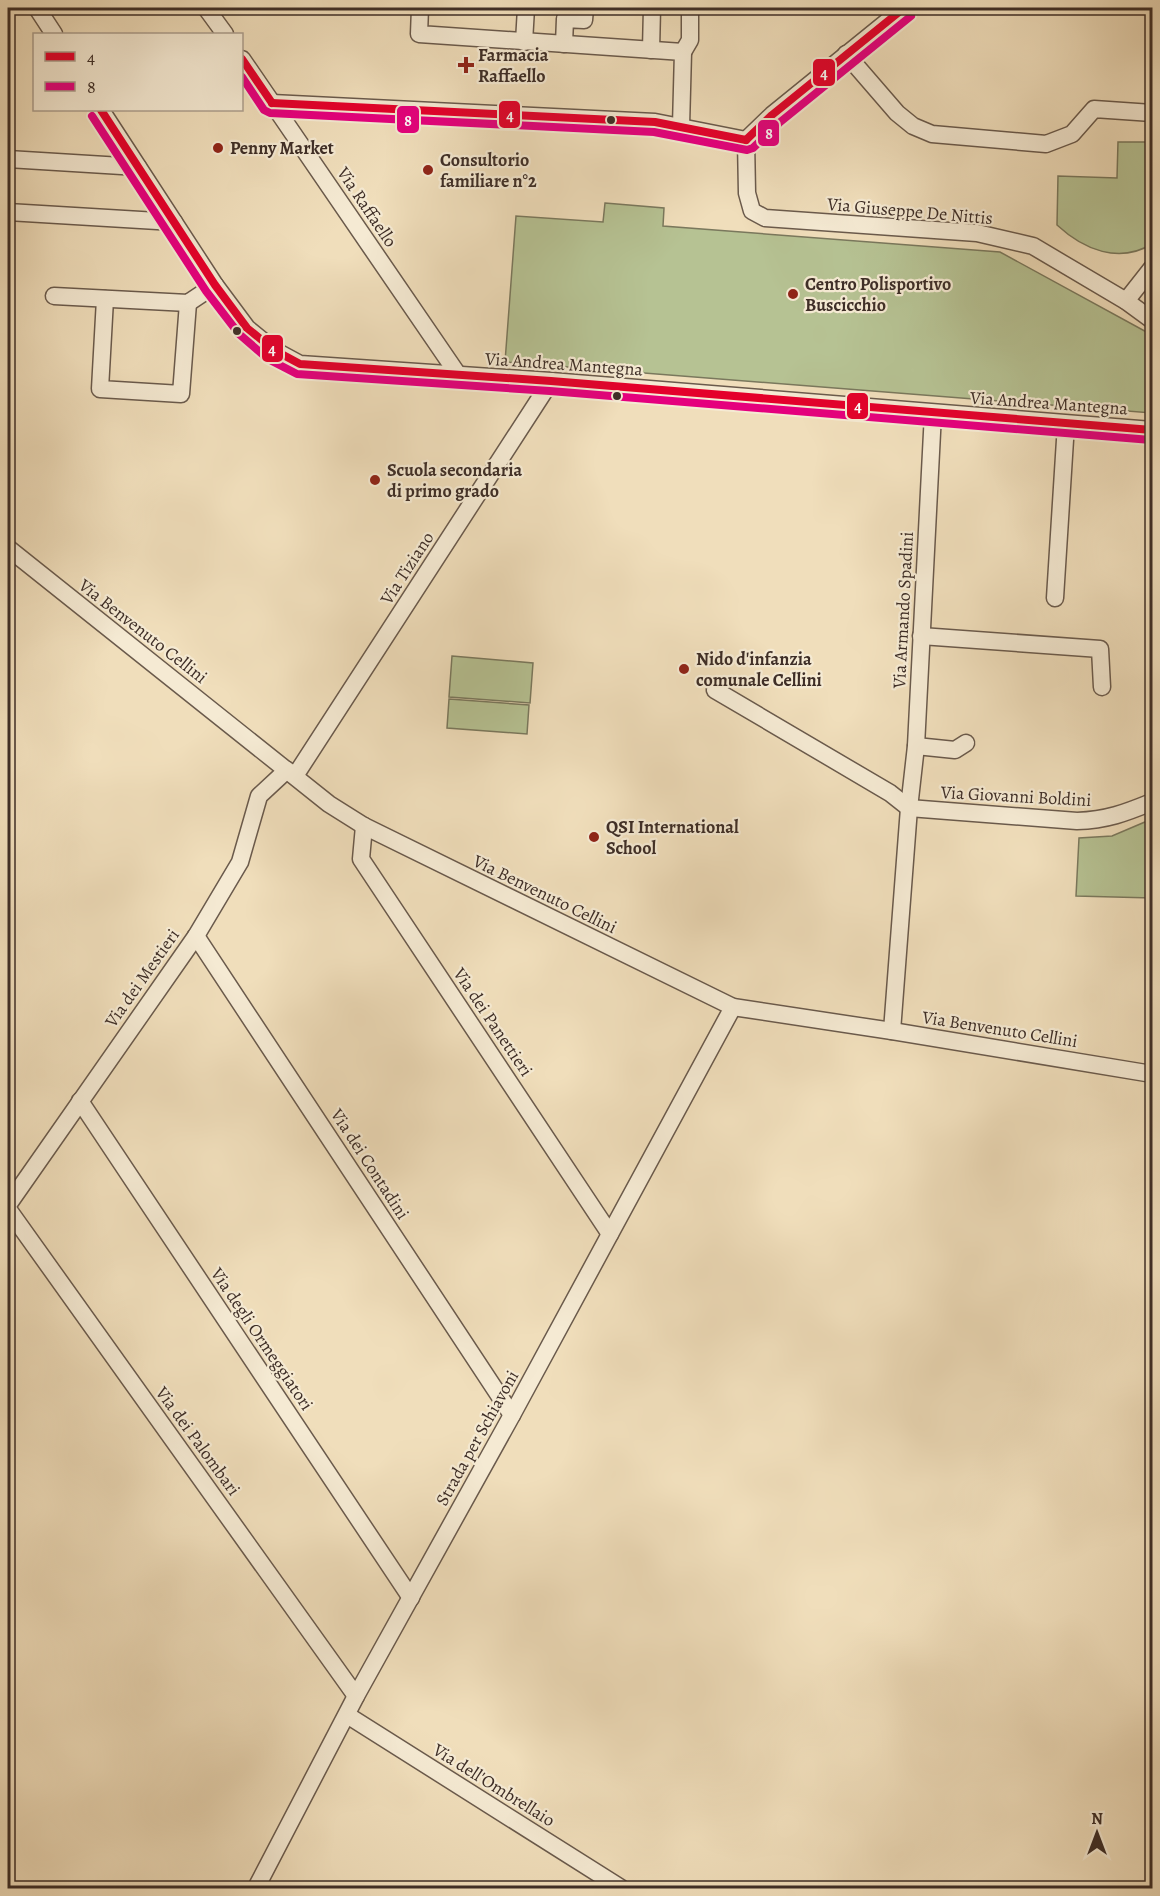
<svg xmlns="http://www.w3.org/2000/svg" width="1160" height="1896" font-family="Alegreya,serif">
<rect width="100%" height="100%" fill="#f0debb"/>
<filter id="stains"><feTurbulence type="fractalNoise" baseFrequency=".00333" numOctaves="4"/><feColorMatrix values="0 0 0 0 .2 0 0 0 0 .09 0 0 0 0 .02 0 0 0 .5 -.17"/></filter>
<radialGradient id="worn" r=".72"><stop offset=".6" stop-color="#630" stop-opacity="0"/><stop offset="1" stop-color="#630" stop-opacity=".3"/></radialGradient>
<g fill="#b6c293" stroke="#7a785d" stroke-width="1.5">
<path d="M1118,142H1152V244C1119,264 1084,250 1057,225L1058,176L1117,178Z"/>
<path d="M605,203L664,208L663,226L1000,252L1152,335V413L505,362L516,216L603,222Z"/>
<path d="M452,656L533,663L530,703L449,697Z"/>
<path d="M449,699L529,705L527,734L447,728Z"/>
<path d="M1152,819V898L1076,896L1079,838L1112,836Z"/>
</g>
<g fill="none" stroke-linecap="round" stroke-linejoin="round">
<defs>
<g id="minor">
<path d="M37,8L54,34"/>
<path d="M206,8L225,34"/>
<path d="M420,8L419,34L683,52L681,126"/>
<path d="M524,42L526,8"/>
<path d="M564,44L565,19L584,20L585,8"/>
<path d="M651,50L652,8"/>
<path d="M683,52L690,40V8"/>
<path d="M846,54L897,113L913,126L932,134L1046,144L1072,134L1094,109L1152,113"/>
<path d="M242,59L459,376"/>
<path d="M272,103L655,122L746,140"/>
<path d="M101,110L215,285L247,328L274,350L300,364L551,381L1152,430"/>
<path d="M746,140L747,193L752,211L765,218L977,233L1033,246L1126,301L1152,320"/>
<path d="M746,140L772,115L904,8"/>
<path d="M8,159L138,167"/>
<path d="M8,212L174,222"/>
<path d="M54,296L188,303L215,285"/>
<path d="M105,299L100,389L181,394L188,303"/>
<path d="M1126,301L1152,268"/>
<path d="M8,548L329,804L364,826L733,1007L892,1031L1152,1074"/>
<path d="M1055,598L1066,424"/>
<path d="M921,636L1100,649L1102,687"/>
<path d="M715,690L890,793L909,808L1077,821C1107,820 1125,813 1152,802"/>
<path d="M916,746L955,750L966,743"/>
<path d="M295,776L551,381"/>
<path d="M364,826L361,859L610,1234"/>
<path d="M196,936L512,1415"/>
<path d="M892,1031L909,808L916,746L933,413"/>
<path d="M80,1101L411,1598"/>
<path d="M8,1205L196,936L240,862L259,796L287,770"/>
<path d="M8,1209L356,1696"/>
<path d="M347,1715L621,1888"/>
<path d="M256,1888L356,1696L512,1415L733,1007"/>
</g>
</defs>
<use href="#minor" stroke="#6a5a4c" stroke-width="19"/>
<use href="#minor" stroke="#f5ead3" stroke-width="16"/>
<defs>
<g id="bus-1">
<path d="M242,59L272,103"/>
<path d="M272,103L655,122L746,140"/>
<path d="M101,110L215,285L247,328L274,350L300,364L551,381L1152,430"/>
<path d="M746,140L772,115L904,8"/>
</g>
<g id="bus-2">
<path d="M242,77L264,110L270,113L654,132L747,150L753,148L779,123L911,16"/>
<path d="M92,116L206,291L239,334L268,359L297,374L550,391L1151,440"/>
</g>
</defs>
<use href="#bus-1" stroke="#f5ead3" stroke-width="12"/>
<use href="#bus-2" stroke="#f5ead3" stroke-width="12"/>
<use href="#bus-1" stroke="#e4002b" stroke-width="8"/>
<use href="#bus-2" stroke="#e5007d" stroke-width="8"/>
</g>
<g fill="#8f2418" stroke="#f5ead3" stroke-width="2">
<path d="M463 56h6v6h6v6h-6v6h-6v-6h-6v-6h6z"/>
<circle cx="218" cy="148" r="6"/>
<circle cx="428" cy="170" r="6"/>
<circle cx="793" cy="294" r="6"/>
<circle cx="375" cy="480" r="6"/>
<circle cx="684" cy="669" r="6"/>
<circle cx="594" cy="837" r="6"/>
</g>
<g fill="#3e2e27" stroke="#f5ead3" stroke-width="2">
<circle cx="611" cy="120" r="5"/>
<circle cx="237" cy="331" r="5"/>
<circle cx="617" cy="396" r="5"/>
</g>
<g text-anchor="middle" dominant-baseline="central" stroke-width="4.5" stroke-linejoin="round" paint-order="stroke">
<g font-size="18" font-weight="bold" fill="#3e2e27" stroke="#f5ead3" text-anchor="start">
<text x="478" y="55">Farmacia<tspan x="478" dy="21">Raffaello</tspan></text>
<text x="230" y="148">Penny Market</text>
<text x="440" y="160">Consultorio<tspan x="440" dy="21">familiare n°2</tspan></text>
<text x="805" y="284">Centro Polisportivo<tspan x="805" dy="21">Buscicchio</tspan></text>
<text x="387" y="470">Scuola secondaria<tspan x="387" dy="21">di primo grado</tspan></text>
<text x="696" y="659">Nido d'infanzia<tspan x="696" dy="21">comunale Cellini</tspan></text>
<text x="606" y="827">QSI International<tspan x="606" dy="21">School</tspan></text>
</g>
<g font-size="18" fill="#3e2e27" stroke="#f5ead3">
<text transform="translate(367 207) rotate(56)">Via Raffaello</text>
<text transform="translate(910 211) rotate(5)">Via Giuseppe De Nittis</text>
<text transform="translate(564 364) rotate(4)">Via Andrea Mantegna</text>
<text transform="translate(1049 403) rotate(4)">Via Andrea Mantegna</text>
<text transform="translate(407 568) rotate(-57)">Via Tiziano</text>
<text transform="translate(903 610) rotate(-87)">Via Armando Spadini</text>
<text transform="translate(143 631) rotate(38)">Via Benvenuto Cellini</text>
<text transform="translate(1016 796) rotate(3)">Via Giovanni Boldini</text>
<text transform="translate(545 894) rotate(26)">Via Benvenuto Cellini</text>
<text transform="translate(142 978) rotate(-55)">Via dei Mestieri</text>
<text transform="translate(493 1022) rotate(56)">Via dei Panettieri</text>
<text transform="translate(1000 1029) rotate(9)">Via Benvenuto Cellini</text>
<text transform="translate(370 1164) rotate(57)">Via dei Contadini</text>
<text transform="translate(262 1339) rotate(56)">Via degli Ormeggiatori</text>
<text transform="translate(477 1438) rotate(-61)">Strada per Schiavoni</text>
<text transform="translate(198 1441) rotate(54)">Via dei Palombari</text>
<text transform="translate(494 1785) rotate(32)">Via dell'Ombrellaio</text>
</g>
</g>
<g stroke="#f5ead3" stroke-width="2">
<rect x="812" y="58" width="24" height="29" rx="6" fill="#e4002b"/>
<rect x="498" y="100" width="23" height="29" rx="6" fill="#e4002b"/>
<rect x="396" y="105" width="24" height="29" rx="6" fill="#e5007d"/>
<rect x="757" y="119" width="23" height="28" rx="6" fill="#e5007d"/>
<rect x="261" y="334" width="23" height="29" rx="6" fill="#e4002b"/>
<rect x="846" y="392" width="23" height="28" rx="6" fill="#e4002b"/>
</g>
<g font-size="16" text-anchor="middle" font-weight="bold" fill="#fff">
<text x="824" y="79">4</text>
<text x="510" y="121">4</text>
<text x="408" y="126">8</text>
<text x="769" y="139">8</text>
<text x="272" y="355">4</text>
<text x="858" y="412">4</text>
</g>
<rect width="1160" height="1896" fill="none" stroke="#f0debb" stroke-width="30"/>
<rect x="9" y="9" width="1142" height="1878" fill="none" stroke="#3e2e27" stroke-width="3"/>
<rect x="15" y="15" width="1130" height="1866" fill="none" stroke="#3e2e27" stroke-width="1.5"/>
<rect x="33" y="33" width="210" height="78" fill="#f5ead3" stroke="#ac9f8e" stroke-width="1.5"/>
<rect x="45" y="52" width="30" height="9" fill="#e4002b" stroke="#ac9f8e" stroke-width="1.5"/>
<text x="87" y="63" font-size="18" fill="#3e2e27">4</text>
<rect x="45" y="82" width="30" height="9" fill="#e5007d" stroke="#ac9f8e" stroke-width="1.5"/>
<text x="87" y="93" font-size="18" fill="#3e2e27">8</text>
<g transform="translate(1097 1833)" stroke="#f5ead3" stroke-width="4.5" paint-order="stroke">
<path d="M0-4.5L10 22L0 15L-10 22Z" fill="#3e2e27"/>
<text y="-9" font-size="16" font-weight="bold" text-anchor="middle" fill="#3e2e27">N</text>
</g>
<rect width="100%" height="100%" filter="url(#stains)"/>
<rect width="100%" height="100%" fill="url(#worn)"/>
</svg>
